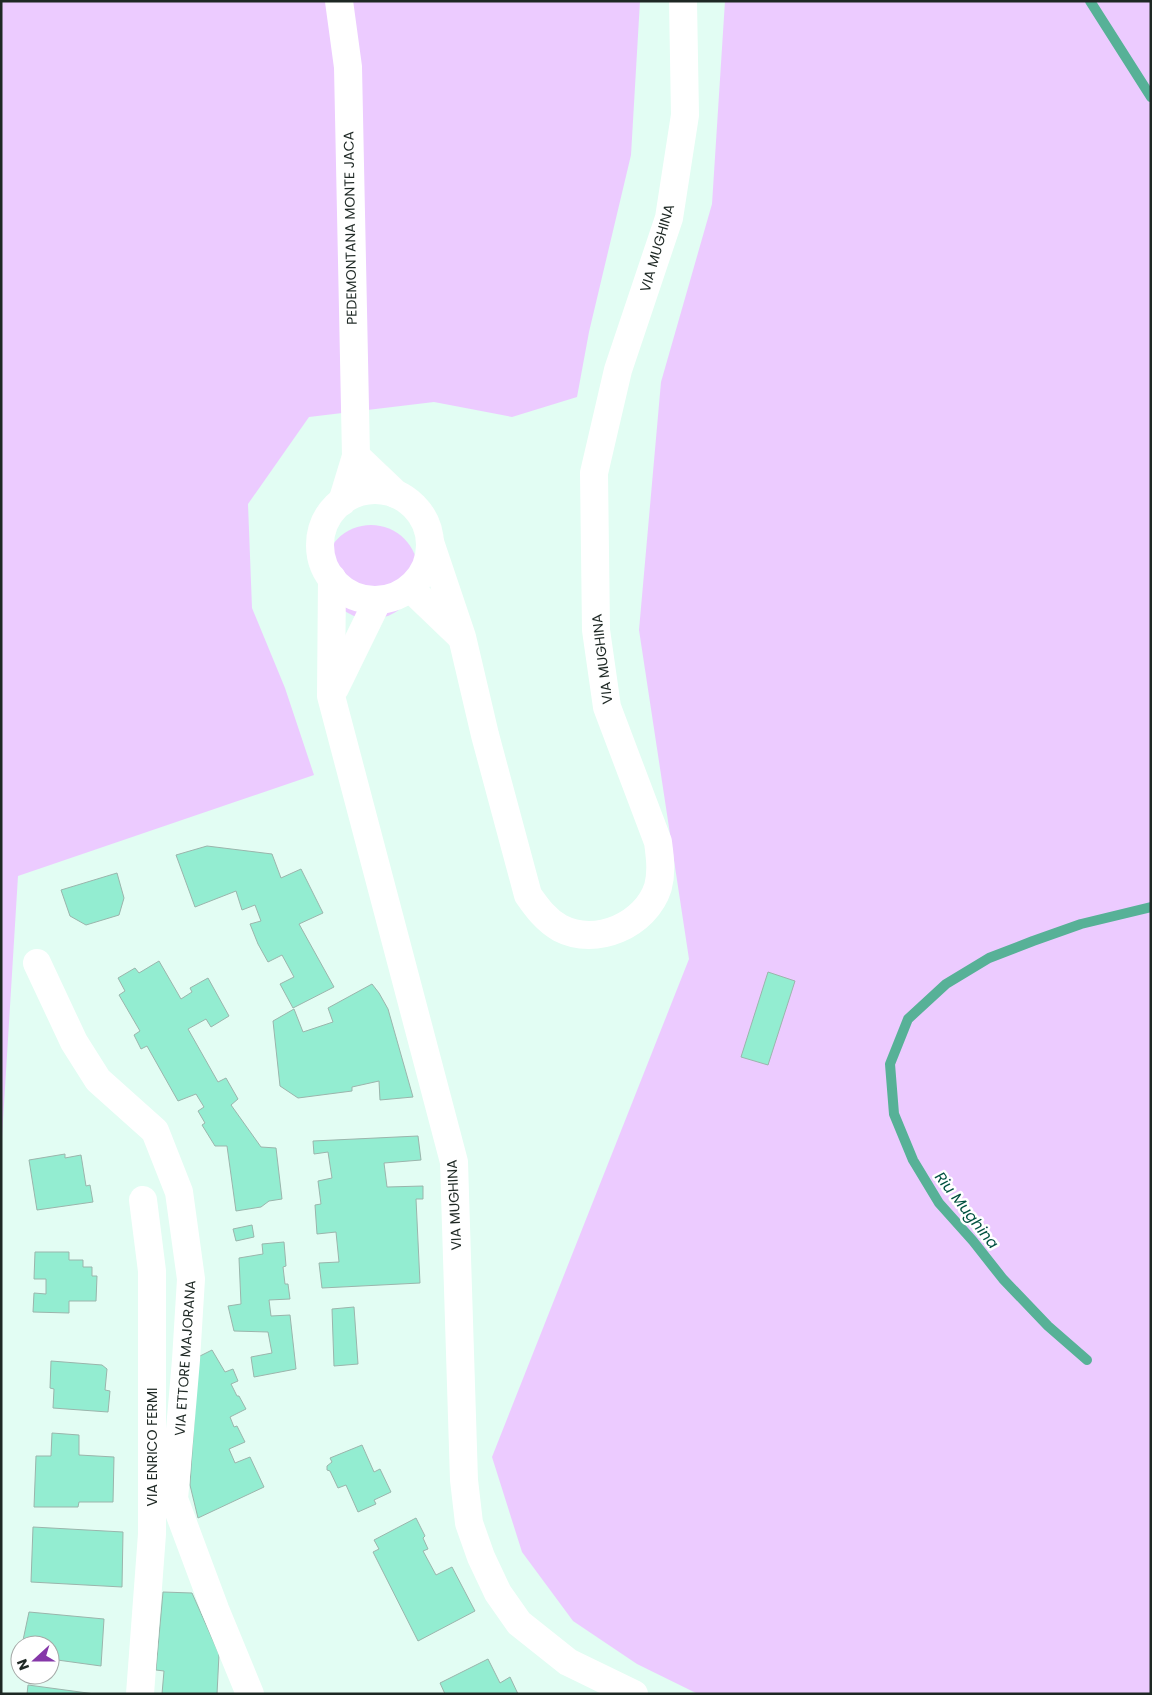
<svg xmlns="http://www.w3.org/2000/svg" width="1152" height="1695" font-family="Poppins,sans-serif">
<rect width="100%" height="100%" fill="#e2fdf3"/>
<g fill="#eccbff">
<path d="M1,1H640L631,155L589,332L577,397L512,417L434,402L309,417L248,504L252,608L285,688L314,775L18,876L1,1153Z"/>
<path d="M725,1H1151V1694H698L637,1664L573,1621L522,1552L492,1457L689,959L639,630L661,382L712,204Z"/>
<circle cx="371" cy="572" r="47"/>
</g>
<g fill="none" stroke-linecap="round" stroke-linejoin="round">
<g stroke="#57b197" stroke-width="10">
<path d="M1090,1L1151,97"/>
<path d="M1087,1360L1048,1326L1003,1279L973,1241L939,1203L913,1160L894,1114L890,1064L908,1019L946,984L989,958L1033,941L1081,924L1151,907"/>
</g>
</g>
<g fill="#93edd1" stroke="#9bb5ac">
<path d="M207,846L272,854L281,878L301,869L323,913L299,924L334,987L293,1008L280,984L294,977L282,955L268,962L258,944L250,924L261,921L255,905L242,910L236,891L195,907L176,855Z"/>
<path d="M117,873L124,898L119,915L86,925L70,916L61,890Z"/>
<path d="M159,961L181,999L192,992L190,988L208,978L229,1016L211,1027L206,1019L188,1029L218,1082L226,1078L238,1099L231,1105L261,1147L276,1148L282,1199L269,1201L261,1207L236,1211L227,1146H215L202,1125L205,1123L198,1111L204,1107L196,1094L178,1101L147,1046L141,1049L134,1035L140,1031L119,995L125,991L118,978L135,968L139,973Z"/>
<path d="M768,972L795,981L768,1065L741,1057Z"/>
<path d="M372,984L379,993L388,1009L413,1097L380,1100L379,1081L352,1087V1091L298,1098L280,1086L273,1021L294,1009L303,1032L333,1022L328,1008Z"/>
<path d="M418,1136L421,1160L384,1163L387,1187L423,1186V1199H416L420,1283L322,1288L319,1263L339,1262L336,1232L317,1234L315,1205L321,1204L318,1181L332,1178L328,1152L314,1154L313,1141Z"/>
<path d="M65,1154V1158L81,1155L86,1186L90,1185L93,1202L37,1210L29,1160Z"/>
<path d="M252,1225L254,1237L236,1241L233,1229Z"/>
<path d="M284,1242L286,1266L283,1267L285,1284H288L290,1299L269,1300L271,1316L290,1315L296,1369L254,1377L251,1357L272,1353L268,1332L234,1331L228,1306L241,1304L239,1258L263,1254L262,1244Z"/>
<path d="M35,1252H69V1260H83V1267H92V1276H97L96,1301H69V1313L33,1312L34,1293L46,1294V1279H34Z"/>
<path d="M354,1307L358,1364L334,1366L332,1309Z"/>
<path d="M212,1350L225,1372L233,1369L238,1381L231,1384L237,1396H239L246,1409L230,1417L234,1427L237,1426L245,1442L229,1449L235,1463L250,1457L264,1487L198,1518L190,1485L198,1357Z"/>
<path d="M51,1361L102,1365L107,1369L105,1390L110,1391L108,1412L53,1408L54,1389L50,1388Z"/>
<path d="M52,1433L79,1435V1455L114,1457L113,1502H79L78,1507H34L36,1456H51Z"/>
<path d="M362,1445L374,1472L380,1469L391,1492L374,1500L376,1504L358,1512L346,1485L338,1488L330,1471L327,1470V1466L332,1462L330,1458Z"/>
<path d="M416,1518L425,1536L423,1538L428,1549L423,1551L436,1575L452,1567L475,1611L418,1641L373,1552L379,1549L374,1540Z"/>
<path d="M33,1527L123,1532L122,1587L31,1582Z"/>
<path d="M163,1592L192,1593L219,1654L217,1694H162L164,1671L156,1670Z"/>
<path d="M29,1612L104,1619L101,1666L50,1659V1645H22Z"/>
<path d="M488,1659L500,1683L510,1677L518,1694H445L440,1683Z"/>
<path d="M28,1685L95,1694H27Z"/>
</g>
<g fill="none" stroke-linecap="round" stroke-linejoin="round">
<g stroke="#fff" stroke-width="28">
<path d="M339,1L348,67L356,456L342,502"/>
<path d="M356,456L396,494"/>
<path d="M37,963L74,1042L98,1080L155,1131L179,1192L191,1279L186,1360L174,1499L215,1609L250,1694"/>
<path d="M140,1694L152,1534V1271L143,1200"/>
</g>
<g stroke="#fff" stroke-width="28">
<circle cx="375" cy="545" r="55"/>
<path d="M430,542L462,637L485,735L528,895C537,908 546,920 560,928C596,947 646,925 658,887C662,872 660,857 658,842L607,707L596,630L594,473L618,370L669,218L685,115L683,1"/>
<path d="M332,578L331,696L454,1162L464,1480L469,1523L481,1557L498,1593L519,1623L568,1662L634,1694"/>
<path d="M410,588L459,635"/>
<path d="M335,688L378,600"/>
</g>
</g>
<g text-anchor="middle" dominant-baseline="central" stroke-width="5" stroke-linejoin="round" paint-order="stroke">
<g font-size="14" fill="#1e2824" stroke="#fff">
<text transform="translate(350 228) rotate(-91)">PEDEMONTANA MONTE JACA</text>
<text transform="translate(657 248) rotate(-74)">VIA MUGHINA</text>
<text transform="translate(602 659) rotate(-97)">VIA MUGHINA</text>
<text transform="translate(454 1205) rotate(-93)">VIA MUGHINA</text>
<text transform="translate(185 1358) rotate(-86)">VIA ETTORE MAJORANA</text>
<text transform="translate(152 1447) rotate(-90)">VIA ENRICO FERMI</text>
</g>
<g font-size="15" font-style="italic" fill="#005140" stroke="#fff">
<text transform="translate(967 1210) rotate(52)">Riu Mughina</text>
</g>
</g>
<rect width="1152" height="1695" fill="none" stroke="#1e2824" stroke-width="5"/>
<g transform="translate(35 1660) rotate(249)"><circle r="24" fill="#ffffff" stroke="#a5a9a7"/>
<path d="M0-4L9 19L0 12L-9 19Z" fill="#8537a8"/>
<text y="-8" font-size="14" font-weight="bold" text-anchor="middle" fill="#1e2824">N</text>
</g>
</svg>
